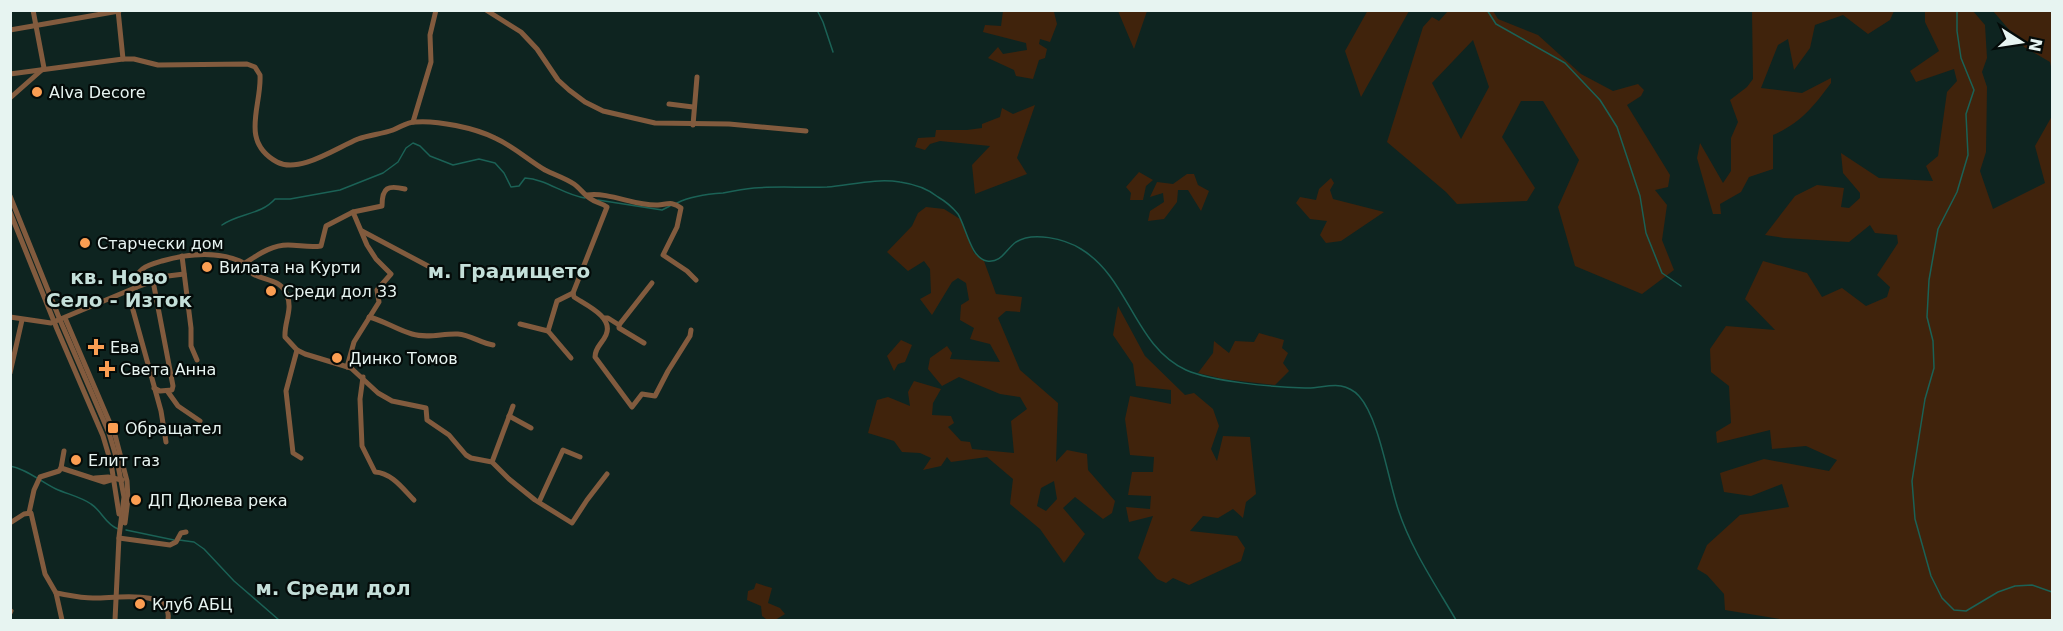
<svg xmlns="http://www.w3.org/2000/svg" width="2063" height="631" font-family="'DejaVu Sans',sans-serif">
<rect width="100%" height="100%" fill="#0e2420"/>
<g fill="#40230c" fill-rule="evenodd">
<path d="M1368,10L1409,11L1361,97L1345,51Z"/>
<path d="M1003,11L1048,10L1054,12L1057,24L1050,42L1040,39L1039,44L1047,49L1045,58L1039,60L1033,79L1016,76L1014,70L988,58L998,47L1003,54L1027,50L1026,43L983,32L985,25L1001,26Z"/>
<path d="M1118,11H1147L1134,49Z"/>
<path d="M1448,11H1493L1498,19L1538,35L1581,74L1613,91L1638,84L1644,90L1641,96L1627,105L1670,175L1668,187L1655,190L1667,205L1662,240L1674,270L1642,294L1575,266L1558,207L1579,160L1543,101H1521L1502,137L1535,188L1527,201L1457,204L1446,192L1387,142L1423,27L1432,17L1439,21ZM1473,40L1489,87L1461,139L1432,83Z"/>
<path d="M1752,11H1894L1890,20L1868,34L1843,15L1815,25L1810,48L1794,70L1788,39L1778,45L1761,88L1802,93L1831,78V83C1814,106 1801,123 1773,135V169L1749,177L1741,192L1720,204L1721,214H1713L1697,158L1700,143L1723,183L1731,171V138L1738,122L1730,100L1747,87L1753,79Z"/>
<path d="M1925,11H1973L1985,25L1987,58L1982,72L1987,87L1986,152L1980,171L1993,209L2045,183L2035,146L2052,116V620H1786L1725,610L1724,594L1707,575L1697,569L1707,545L1740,515L1789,507L1782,484L1751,496L1724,492L1720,473L1764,459L1829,471L1837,460L1806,446L1772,449L1770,430L1717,443L1716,432L1731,423L1729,386L1711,372L1710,349L1726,326L1775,330L1745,299L1763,261L1807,273L1822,297L1842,288L1866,306L1887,297L1890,287L1877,275L1898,243L1897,235L1875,233L1870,225L1849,242L1784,238L1765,235L1795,196L1817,185L1844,188L1841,207L1849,208L1860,198V193L1843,173L1841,153L1879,178L1933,181L1926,166L1938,156L1947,92L1957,81L1954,69L1916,82L1910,71L1939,51L1925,22Z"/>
<path d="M1993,11H2052V72L2050,62L2024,47Z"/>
<path d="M1035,105L1017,158L1027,174L975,194L972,165L990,146L940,141L930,144L925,150L915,147L918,138L935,137L936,130H967L982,128V124L1000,117L1002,108L1013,114Z"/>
<path d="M1139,172L1153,180L1146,186L1143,200H1130L1131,193L1126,187Z"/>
<path d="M1187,174H1194L1198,185L1209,191L1201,211L1188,190H1178L1177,202L1164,219L1148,221L1150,211L1164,202L1163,193L1150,197L1157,182L1173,184Z"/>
<path d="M1331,178L1334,183L1330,190L1333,199L1384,212L1341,241L1326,243L1320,235L1327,221L1310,219L1296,203L1300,197L1316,200L1319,189Z"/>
<path d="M926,207L944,209L960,219L974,253L984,261L996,294L1022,297L1020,312L1006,311L998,318L1020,370L1058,403L1056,462L1067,450L1087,454L1088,470L1115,501L1112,513L1103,519L1075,497L1063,508L1085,534L1064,563L1040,529L1010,504L1013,479L987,457L951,462L947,457L941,466L923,470L931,458L920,453L902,452L894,441L868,433L877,400L888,397L910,406L908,392L914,381L941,389L933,403L932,415L951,416L954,423L948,427L961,441L970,442L972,449L1014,453L1011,421L1027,409L1020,397L1000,394L959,377L942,386L928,369L930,358L947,346L952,353L950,359L1000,362L990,344L970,339L974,328L960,320L961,305L969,300L966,283L958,278L952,282L932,315L920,299L931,293L930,269L924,261L908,271L887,252L912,226L918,213ZM1054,481L1057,499L1046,511L1037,506L1041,488Z"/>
<path d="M1118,306L1145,356L1185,395L1194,393L1213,409L1219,426L1211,449L1217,461L1223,436L1250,437L1256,494L1246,502L1243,518L1233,509L1218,518L1203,516L1190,531L1237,536L1245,548L1241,561L1189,585L1173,578L1166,583L1157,579L1138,558L1153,516L1129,522L1126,507L1150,509L1151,496L1128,495L1132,472H1153L1154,457L1130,455L1125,419L1130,396L1171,404V390L1136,386L1133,364L1113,335Z"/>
<path d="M1259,333L1284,340L1282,348L1288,353L1283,363L1289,371L1275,385L1223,379L1198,373L1213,353L1214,341L1229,353L1235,341L1254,342Z"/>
<path d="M901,340L912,345L905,362L898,364L894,371L887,356Z"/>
<path d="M756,583L772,588L768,603L780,608L785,614L775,620L766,619L762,616L761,606L747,600L748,591L754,589Z"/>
</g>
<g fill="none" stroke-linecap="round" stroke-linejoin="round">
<g stroke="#1b6256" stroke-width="1.5">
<path d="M817,10L823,22L833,52"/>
<path d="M1487,10L1496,24L1565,63L1600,100L1617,127L1640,196L1646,233L1662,273L1681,286"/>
<path d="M1957,10V31L1961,58L1974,90L1966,114L1968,155L1957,192L1938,229L1929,280L1927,317L1933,341L1934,368L1925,399L1912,481L1915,519L1931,576L1942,598L1954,610L1966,611L1998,592L2015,586L2032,585L2052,592"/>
<path d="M598,200L662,210L670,206"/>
<path d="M677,203C691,196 707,194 723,193C733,191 743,189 754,188C778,186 803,188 827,187C851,185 876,178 900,182C914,184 927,188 938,197C945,201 953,208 958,214C966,227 971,259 987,261C1002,263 1005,250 1016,242C1033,231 1065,239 1081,249C1130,279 1134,346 1186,370C1213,382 1274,387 1305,388C1317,389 1329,384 1341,386C1347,387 1355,391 1359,396C1379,418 1388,479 1398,509C1411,549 1435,584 1456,620"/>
<path d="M222,225C239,213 261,215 275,199H290L340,190L383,173L398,162L406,148L413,143L420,146L430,156L453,165L479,159L495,163L504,173L511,187L519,186L525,178C546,179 564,195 585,198"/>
<path d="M10,466C27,469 41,482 56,489C67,494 81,497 91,504C102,511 105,524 118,529"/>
<path d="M126,530L174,540"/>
<path d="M179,540L194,542L204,549L234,581L279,620"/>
</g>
<g stroke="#825b3e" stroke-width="5">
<path d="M118,10L123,59"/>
<path d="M486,10L521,32L537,49L558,80L569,90L585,102L603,111L655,123L729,124L806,131"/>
<path d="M10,30L119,11"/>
<path d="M10,74L123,59H134L158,65L247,64L255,67L260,75C262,106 239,141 277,162C299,174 336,148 358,139C369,135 382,134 393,130C401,127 407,122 415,122C437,120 475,128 495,138C513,146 528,160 545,170C555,175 565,178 574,184C580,188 584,195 591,199C596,203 602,203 607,207L573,293L574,297C586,305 614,317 606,335C602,344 595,347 595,357L632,407L642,394L655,396L668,371L690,336L691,330"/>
<path d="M10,98L44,68L33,10"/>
<path d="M669,104L693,107"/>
<path d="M413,122L431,62L430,35L436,10"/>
<path d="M693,125L697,77"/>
<path d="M587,195C611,192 634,206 658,205C668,204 672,201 681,208L677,227L663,255L687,271L696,280"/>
<path d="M10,196L60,320L109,433L117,460L124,497L119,537L115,620"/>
<path d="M10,212L57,329L103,436L111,463L119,514"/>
<path d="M362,231L428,266"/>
<path d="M182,256L191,328V346L197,360"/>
<path d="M245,263C258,255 271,245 288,245C299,245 310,248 321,246L326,226L353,212L382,206C382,187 388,185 405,189"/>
<path d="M153,281L173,386L172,390L160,391L154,388"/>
<path d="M137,287L168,276L184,274"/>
<path d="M128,292L161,411L166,442"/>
<path d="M10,317L51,323L137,287C133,269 148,265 162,261C187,254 215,251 240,261C246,263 247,270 253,274C266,281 281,279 287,295C293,310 284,322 285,337L297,350L305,354L351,368L378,393L392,401L426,408L427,420L449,435L466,455L471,458L492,462L509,479L535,500L572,523L587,500L607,474"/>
<path d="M369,317C385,321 397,330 412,334C428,339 443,333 458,334C470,335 481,343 493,345"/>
<path d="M65,318L115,435L127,481L128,499L125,523"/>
<path d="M604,318H608L619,325V328L644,343"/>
<path d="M520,324L548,331"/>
<path d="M619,325L652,283"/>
<path d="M297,350L286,391L293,453L301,458"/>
<path d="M571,358L548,331L557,301L573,293"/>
<path d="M347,367L354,342L379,302L377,290L391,274L376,259L367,245L353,212"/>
<path d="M10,373L22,320"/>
<path d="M363,377L360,399L362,446L375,472C392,473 403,489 414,500"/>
<path d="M168,392L178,406L200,421"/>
<path d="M509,416L531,428"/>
<path d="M64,451L61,468L104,482L114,479"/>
<path d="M492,462L513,406"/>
<path d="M95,478L108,477L122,480"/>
<path d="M539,502L563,450L580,457"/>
<path d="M29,513L34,490L40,477L59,471L61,468"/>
<path d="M10,523L24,514L31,513L45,574L56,593"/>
<path d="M119,538L170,545L176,542L181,533L186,532"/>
<path d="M10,613L11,611"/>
<path d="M62,620L56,593C68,595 81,598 93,598C112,599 173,587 168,620"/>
</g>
</g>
<g fill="#fb9e52" stroke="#040b09" stroke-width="2">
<circle cx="37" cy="92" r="6"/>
<circle cx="85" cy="243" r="6"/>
<circle cx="207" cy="267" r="6"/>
<circle cx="271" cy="291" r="6"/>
<path d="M93 338h6v6h6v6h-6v6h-6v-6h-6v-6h6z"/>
<circle cx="337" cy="358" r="6"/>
<path d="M104 360h6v6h6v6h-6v6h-6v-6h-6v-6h6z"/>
<rect x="107" y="422" width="12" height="12" rx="3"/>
<circle cx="76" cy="460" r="6"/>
<circle cx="136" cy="500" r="6"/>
<circle cx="140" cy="604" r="6"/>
</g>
<g text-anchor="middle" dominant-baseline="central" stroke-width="4.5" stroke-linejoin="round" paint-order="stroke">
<g font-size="16" fill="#e7f4f1" stroke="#040b09" text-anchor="start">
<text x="49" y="92">Alva Decore</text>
<text x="97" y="243">Старчески дом</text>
<text x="219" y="267">Вилата на Курти</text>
<text x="283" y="291">Среди дол 33</text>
<text x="110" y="347">Ева</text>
<text x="349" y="358">Динко Томов</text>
<text x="120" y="369">Света Анна</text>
<text x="125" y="428">Обращател</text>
<text x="88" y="460">Елит газ</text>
<text x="148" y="500">ДП Дюлева река</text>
<text x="152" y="604">Клуб АБЦ</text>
</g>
<g font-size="20" font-weight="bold" fill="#c4dfd9" stroke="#040b09">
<text x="509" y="271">м. Градището</text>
<text x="119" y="277">кв. Ново<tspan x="119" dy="23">Село - Изток</tspan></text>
<text x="333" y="588">м. Среди дол</text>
</g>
</g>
<rect width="2063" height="631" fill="none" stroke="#e7f4f1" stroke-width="24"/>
<g transform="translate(2021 42) rotate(102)" stroke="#040b09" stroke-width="4.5" paint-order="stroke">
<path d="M0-4.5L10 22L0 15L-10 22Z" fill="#e7f4f1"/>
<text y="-9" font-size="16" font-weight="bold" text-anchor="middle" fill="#e7f4f1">N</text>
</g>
</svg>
